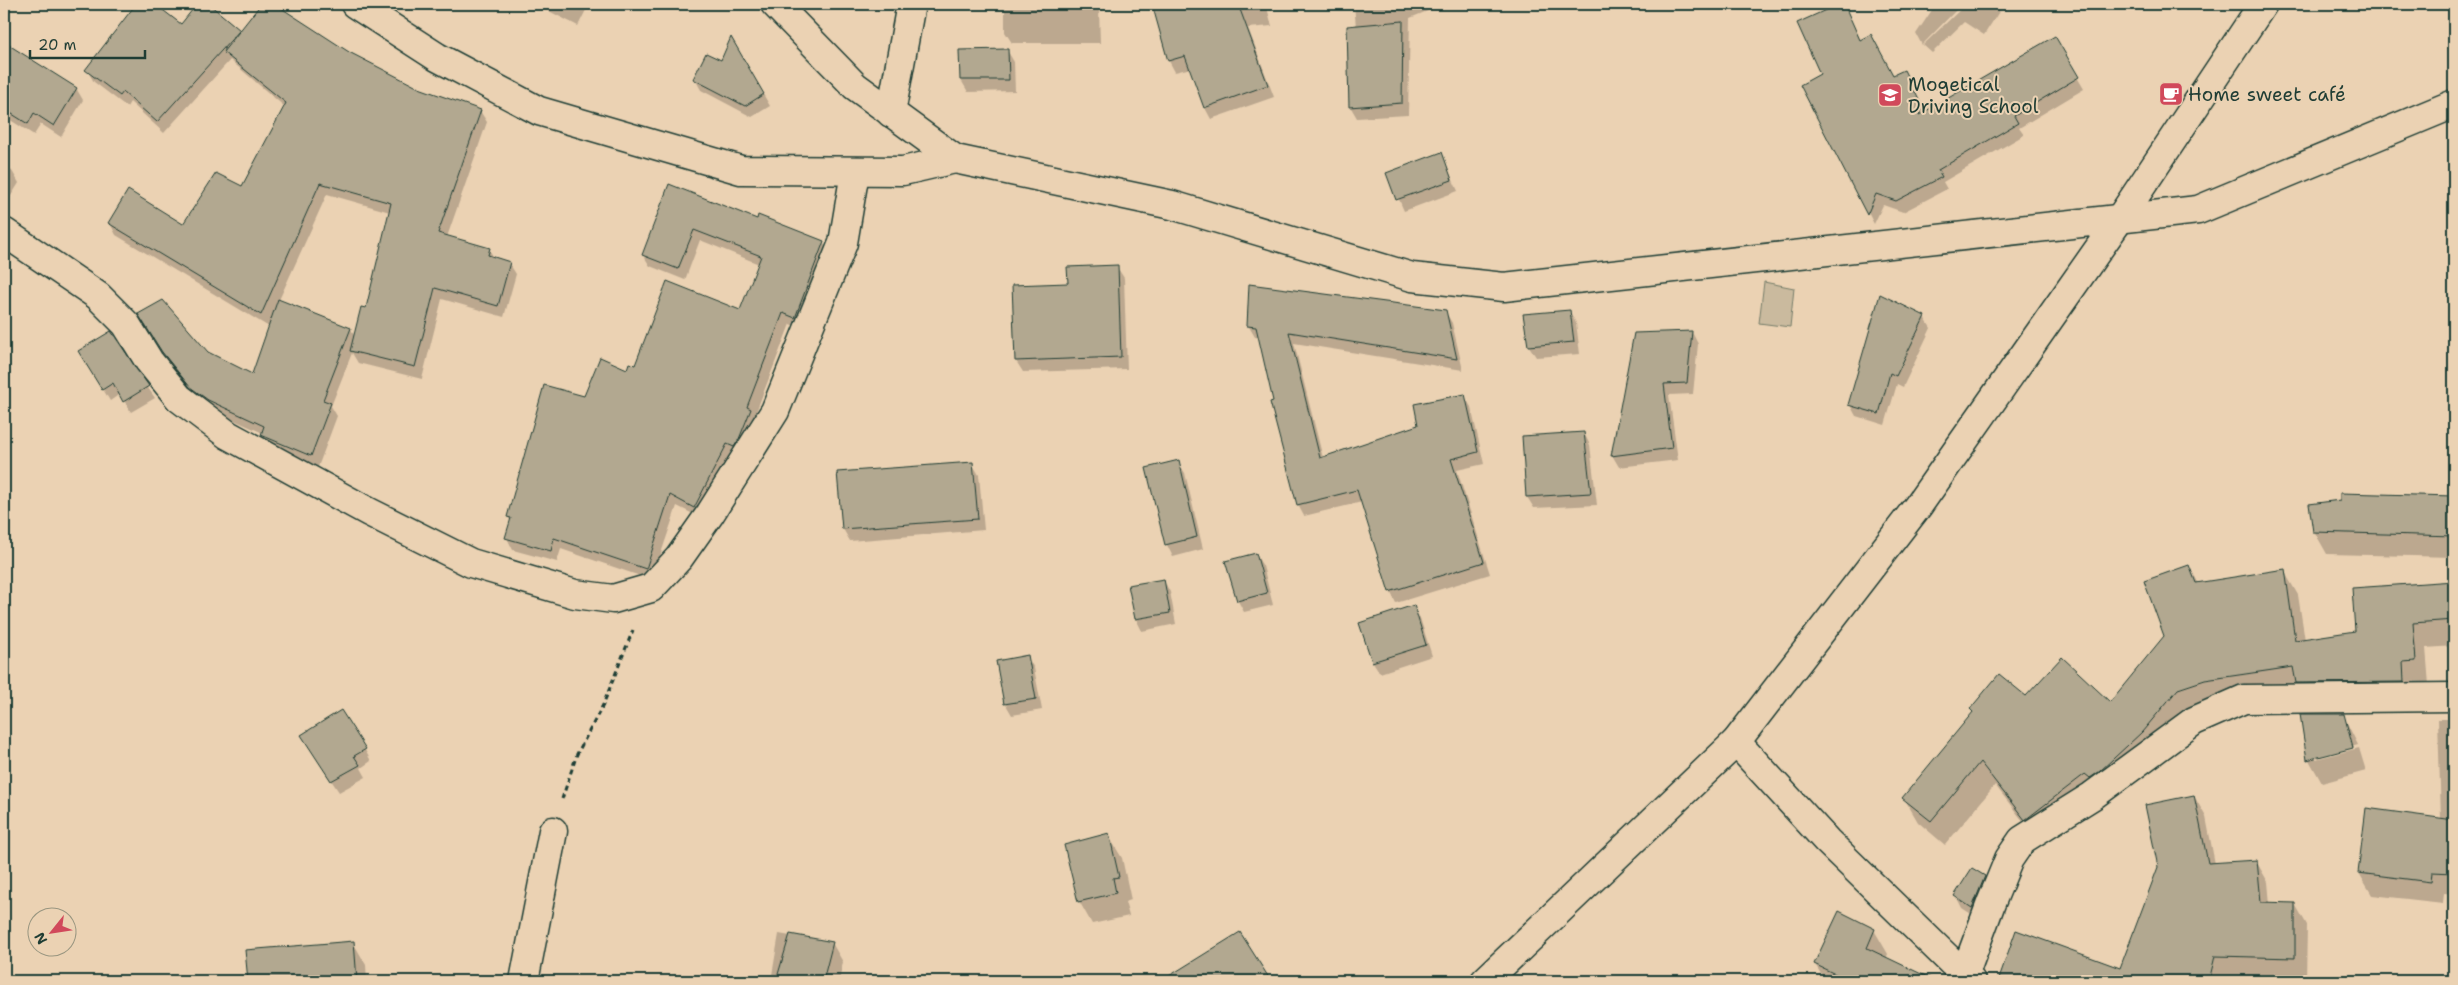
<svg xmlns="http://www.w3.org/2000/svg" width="2458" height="985" font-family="'Shantell Sans',sans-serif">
<rect width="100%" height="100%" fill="#ebd2b3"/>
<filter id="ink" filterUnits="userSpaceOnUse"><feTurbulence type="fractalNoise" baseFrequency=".02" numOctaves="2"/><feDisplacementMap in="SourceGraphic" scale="10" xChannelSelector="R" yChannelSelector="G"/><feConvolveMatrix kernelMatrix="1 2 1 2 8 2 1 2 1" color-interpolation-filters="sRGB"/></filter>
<g filter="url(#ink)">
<path fill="#caba9e" stroke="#747c69" d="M1764,282L1794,288L1790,327L1759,323Z"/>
<g fill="#0003" fill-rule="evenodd">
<path d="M138,4H153L181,26L199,4H207L240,32L263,4H272L348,53L419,89L480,111L487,122L447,237L489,249L494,258L509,263L516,274L504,317L442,299L422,379L358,363L352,353L331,406L337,416L318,467L269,447L263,433L216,412L198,398L170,364L147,326L252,376L269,327L116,235L110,223L183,226L242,187L285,107L230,60L164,133L130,102L127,107L94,82L87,70ZM327,194L390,212L367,309L355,337L351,329L279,300Z"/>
<path d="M541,4H589L578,26L543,8Z"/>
<path d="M1005,4H1096L1099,9L1100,43H1012L1005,32Z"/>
<path d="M1159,4H1266L1272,26L1248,28L1274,97L1211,119L1205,108L1191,68L1175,72L1169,61L1154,6Z"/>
<path d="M1354,4H1445L1410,18L1408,115L1357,118L1350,106L1356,27Z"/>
<path d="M1843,4L1861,41L1893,77L1910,83L1925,113L2054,38L2084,89L2019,128L2024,135L1943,182L1947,189L1903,212L1883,205L1874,224L1802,86L1822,75L1799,23Z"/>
<path d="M1936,4H2000L2002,7L1984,35L1964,22L1932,53L1923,45L1963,7L1961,5L1922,45L1916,34Z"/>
<path d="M731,39L770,106L752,117L701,90L695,79L722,62Z"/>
<path d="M2454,40V54L2449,44Z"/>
<path d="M11,49L76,88L83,100L61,137L41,124L34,135L4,116V61Z"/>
<path d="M1007,50L1014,62L1015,91L968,92L961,80Z"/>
<path d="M1441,154L1458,191L1404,211L1388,174Z"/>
<path d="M4,166L12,171L19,183L4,207Z"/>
<path d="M669,186L758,220L823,242L829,254L801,329L790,324L754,417L757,422L701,518L677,506L652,580L561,549L557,562L513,550L507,538L511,522L508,517L584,398L628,370L740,311L759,264L700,240L685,280L650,266L643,255Z"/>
<path d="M1117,267L1124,278L1127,369L1023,372L1016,361Z"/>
<path d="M1445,311L1452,323L1463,370L1294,343L1323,458L1420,425L1464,395L1471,407L1484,464L1457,470L1490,574L1396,603L1390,591L1362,502L1304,516L1298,505L1260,338L1255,337L1248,325Z"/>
<path d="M1570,312L1576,323L1580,354L1536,357L1529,346Z"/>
<path d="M1924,317L1931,328L1903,387L1897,384L1885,425L1856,416L1850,405Z"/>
<path d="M1692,332L1698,344L1693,394L1669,395L1678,460L1619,467L1612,455Z"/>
<path d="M110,333L155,398L131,412L120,394L110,401L80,351Z"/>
<path d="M1584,433L1590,445L1597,505L1534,508L1527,497Z"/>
<path d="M1178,462L1185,473L1203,549L1173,557L1167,545L1147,469Z"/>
<path d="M972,463L979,475L984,530L850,541L843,529L838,474Z"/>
<path d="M2341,494L2454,497V557L2327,554L2314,531L2341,501Z"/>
<path d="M1256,555L1263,566L1273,605L1244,612L1238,601Z"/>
<path d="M2189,566L2199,584L2284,571L2298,595L2305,640L2356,632L2353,590L2454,582V646L2426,648L2429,685L2220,704L2040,843L1995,785L1945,845L1918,822L1904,798L1973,713L1971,709L2026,697L2110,704L2166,637Z"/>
<path d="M1164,581L1170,592L1176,624L1142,631L1136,619L1130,586Z"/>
<path d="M1413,607L1420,618L1432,656L1380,673L1373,662L1361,624Z"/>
<path d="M1027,657L1034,668L1042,710L1012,715L1005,703Z"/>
<path d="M2302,715H2343L2358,745L2316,757V759L2359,748L2366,771L2322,783L2309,760Z"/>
<path d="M2438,719H2454V894L2444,893L2443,903L2372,895L2359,873L2441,819Z"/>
<path d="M309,747L365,750L371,761L361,768L366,777L339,792Z"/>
<path d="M2194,796L2206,817L2215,864L2256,861L2268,882L2270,904H2295L2307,925L2306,981H2276L2275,972L2272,981H2002L2001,978L2120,970Z"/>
<path d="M1108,835L1122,858L1131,900L1125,902L1129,916L1092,924L1079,901Z"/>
<path d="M1984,877L1991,888L1979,919L1962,908L1956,896Z"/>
<path d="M1839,913L1874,930L1888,954L1886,959L1894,963L1905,981H1825L1815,964Z"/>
<path d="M779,934L832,943L843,962L839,981H771Z"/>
<path d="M1240,934L1269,981H1188L1201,978Z"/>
<path d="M353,942L366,965L367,981H249L246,951Z"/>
</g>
<g fill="#b2a890" stroke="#1f3d34">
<path d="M136,4H155L181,24L197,4H209L240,30L157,122L123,92L120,96L85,70Z"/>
<path d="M261,4H275L349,52L419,88L481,110L438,233L490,248L488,255L510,262L498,306L435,288L415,367L350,351L361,307L366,308L391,203L320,183L261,315L108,223L128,190L183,224L216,173L242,186L286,103L223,52Z"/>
<path d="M1152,4H1238L1268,85L1204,108L1185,56L1168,61Z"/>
<path d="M1839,4H1844L1860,40L1871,34L1893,75L1904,70L1923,108L1919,115L2055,36L2079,77L2014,116L2018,123L1938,170L1942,177L1896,201L1876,194L1867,215L1800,85L1820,74L1797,23Z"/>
<path d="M1403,21L1402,103L1349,107L1347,26Z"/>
<path d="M731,37L764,94L745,106L693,79L706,53L721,60Z"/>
<path d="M4,42L77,88L54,126L34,113L28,124L4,109Z"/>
<path d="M1008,49L1009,80H960L959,50Z"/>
<path d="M1442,152L1452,180L1396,200L1386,173Z"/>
<path d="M669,184L757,219L758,215L824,241L795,318L783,313L747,407L751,409L739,439L734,447L727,444L694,508L670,495L646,569L554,538L551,551L505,538L511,518L507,517L544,385L584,396L600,357L627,369L629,363L635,365L667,281L740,310L761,256L694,230L678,269L642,255Z"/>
<path d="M1118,265L1121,357L1015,361L1012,285L1068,283L1067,267Z"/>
<path d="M1249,284L1446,310L1457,359L1289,332L1320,458L1418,425L1414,404L1465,394L1478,452L1451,459L1484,562L1389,592L1357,490L1297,505L1270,402L1273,401L1256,327L1247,326Z"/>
<path d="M1880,294L1925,316L1896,376L1890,373L1879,414L1848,405Z"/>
<path d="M278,299L351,328L323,400L331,403L311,456L261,435L264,426L208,400L190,387L162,352L138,314L163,300L208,352L252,374Z"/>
<path d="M1570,310L1574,342L1528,346L1523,314Z"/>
<path d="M111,331L149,386L123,402L113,383L102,390L78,351Z"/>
<path d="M1692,331L1687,383L1664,384L1672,448L1611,456L1634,333Z"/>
<path d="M1584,432L1591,493L1526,497L1522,436Z"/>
<path d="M1179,460L1197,537L1165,545L1146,468Z"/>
<path d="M973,462L978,519L842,529L837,472Z"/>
<path d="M2340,493L2454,496V536L2313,532L2309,504L2340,500Z"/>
<path d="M1256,553L1267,593L1237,601L1225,561Z"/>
<path d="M2189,565L2196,583L2285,569L2295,640L2355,631L2352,588L2454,581V620L2413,623L2416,661L2403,662L2404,682L2296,683L2293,667L2205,680L2178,689L2142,732L2099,772L2090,778L2085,774L2025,820L1980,762L1931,821L1902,798L1973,712L1970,709L1999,674L2026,696L2062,657L2110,702L2164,636L2144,581Z"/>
<path d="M1164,579L1170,613L1135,619L1128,585Z"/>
<path d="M1414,605L1426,645L1372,662L1359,623Z"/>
<path d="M1028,655L1036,699L1004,704L996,661Z"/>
<path d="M341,710L366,749L354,756L360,765L331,781L301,735Z"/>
<path d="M2300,714H2344L2353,748L2307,760Z"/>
<path d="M2194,795L2208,863L2257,860L2261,902L2295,903V958L2215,956L2209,981H1998L2016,930L2120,968L2158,867L2145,805Z"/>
<path d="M2366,808L2454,820V873L2432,872L2431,882L2358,873Z"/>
<path d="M1109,833L1119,877L1113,878L1116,893L1078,902L1064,845Z"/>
<path d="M1972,868L1985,876L1972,908L1954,896Z"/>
<path d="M1839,911L1875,929L1867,948L1936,981H1850L1814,964Z"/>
<path d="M1240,932L1271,981H1161Z"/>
<path d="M790,934L833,942L823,981H776Z"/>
<path d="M354,941L357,981H248L245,950Z"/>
</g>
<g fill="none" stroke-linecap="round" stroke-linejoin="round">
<defs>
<g id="minor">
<path d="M355,4L437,57L539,111L741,170L903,171L955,159"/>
<path d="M775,4L855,86L955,159L1172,205L1412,277L1504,287L2198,210L2454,104"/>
<path d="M891,113L911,4"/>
<path d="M4,232L98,296L126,324L149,361L179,398L228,435L369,512L471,563L575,594L613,599L651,588L679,558L710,514L775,411L843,243L855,172"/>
<path d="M1736,742L1827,841L1971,981"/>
<path d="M1964,976L1991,903L2009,859L2022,840L2092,796L2194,721L2244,699L2454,697"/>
<path d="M524,981L553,831"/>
</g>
<path id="highway" d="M1485,981L1736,742L1918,506L2121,217L2263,4"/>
</defs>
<use href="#minor" stroke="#1f3d34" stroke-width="31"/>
<use href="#highway" stroke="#1f3d34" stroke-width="31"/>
<path stroke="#1f3d34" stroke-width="3" stroke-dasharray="5 4" stroke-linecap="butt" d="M562,799L577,754L603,705L633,630"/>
<use href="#minor" stroke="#ebd2b3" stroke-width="28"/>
<use href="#highway" stroke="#ebd2b3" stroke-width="28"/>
</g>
</g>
<defs>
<symbol id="cafe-square" viewBox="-11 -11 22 22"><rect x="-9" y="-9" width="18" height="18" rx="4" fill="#d1495b" stroke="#ebd2b3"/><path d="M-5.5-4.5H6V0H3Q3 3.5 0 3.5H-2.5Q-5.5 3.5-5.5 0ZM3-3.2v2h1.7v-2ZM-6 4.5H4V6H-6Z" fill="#fff"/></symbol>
<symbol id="university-square" viewBox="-11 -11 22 22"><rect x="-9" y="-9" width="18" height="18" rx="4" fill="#d1495b" stroke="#ebd2b3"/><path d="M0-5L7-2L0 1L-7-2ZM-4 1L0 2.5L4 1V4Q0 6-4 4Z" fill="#fff"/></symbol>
</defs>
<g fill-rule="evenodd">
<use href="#cafe-square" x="2157" y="80" width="28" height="28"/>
<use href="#university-square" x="1876" y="81" width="28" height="28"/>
</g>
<g text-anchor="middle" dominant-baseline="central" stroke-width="4" stroke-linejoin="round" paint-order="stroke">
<g font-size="19" fill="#1f3d34" stroke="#ebd2b3" text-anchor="start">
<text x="1908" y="84">Mogetical<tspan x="1908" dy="22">Driving School</tspan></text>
<text x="2188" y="94">Home sweet café</text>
</g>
</g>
<rect width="2458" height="985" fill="none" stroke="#ebd2b3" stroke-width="20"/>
<rect x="10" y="10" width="2438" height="965" fill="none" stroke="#1f3d34" stroke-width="2" filter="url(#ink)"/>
<g transform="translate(52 932) rotate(240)"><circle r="24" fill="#ebd2b3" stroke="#999680"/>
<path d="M0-4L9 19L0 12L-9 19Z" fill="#d1495b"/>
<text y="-8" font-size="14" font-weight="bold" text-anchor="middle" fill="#1f3d34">N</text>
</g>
<path d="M30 50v8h115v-8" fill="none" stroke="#1f3d34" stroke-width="2.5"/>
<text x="38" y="50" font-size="15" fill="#1f3d34" stroke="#ebd2b3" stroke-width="4" paint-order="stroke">20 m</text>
</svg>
